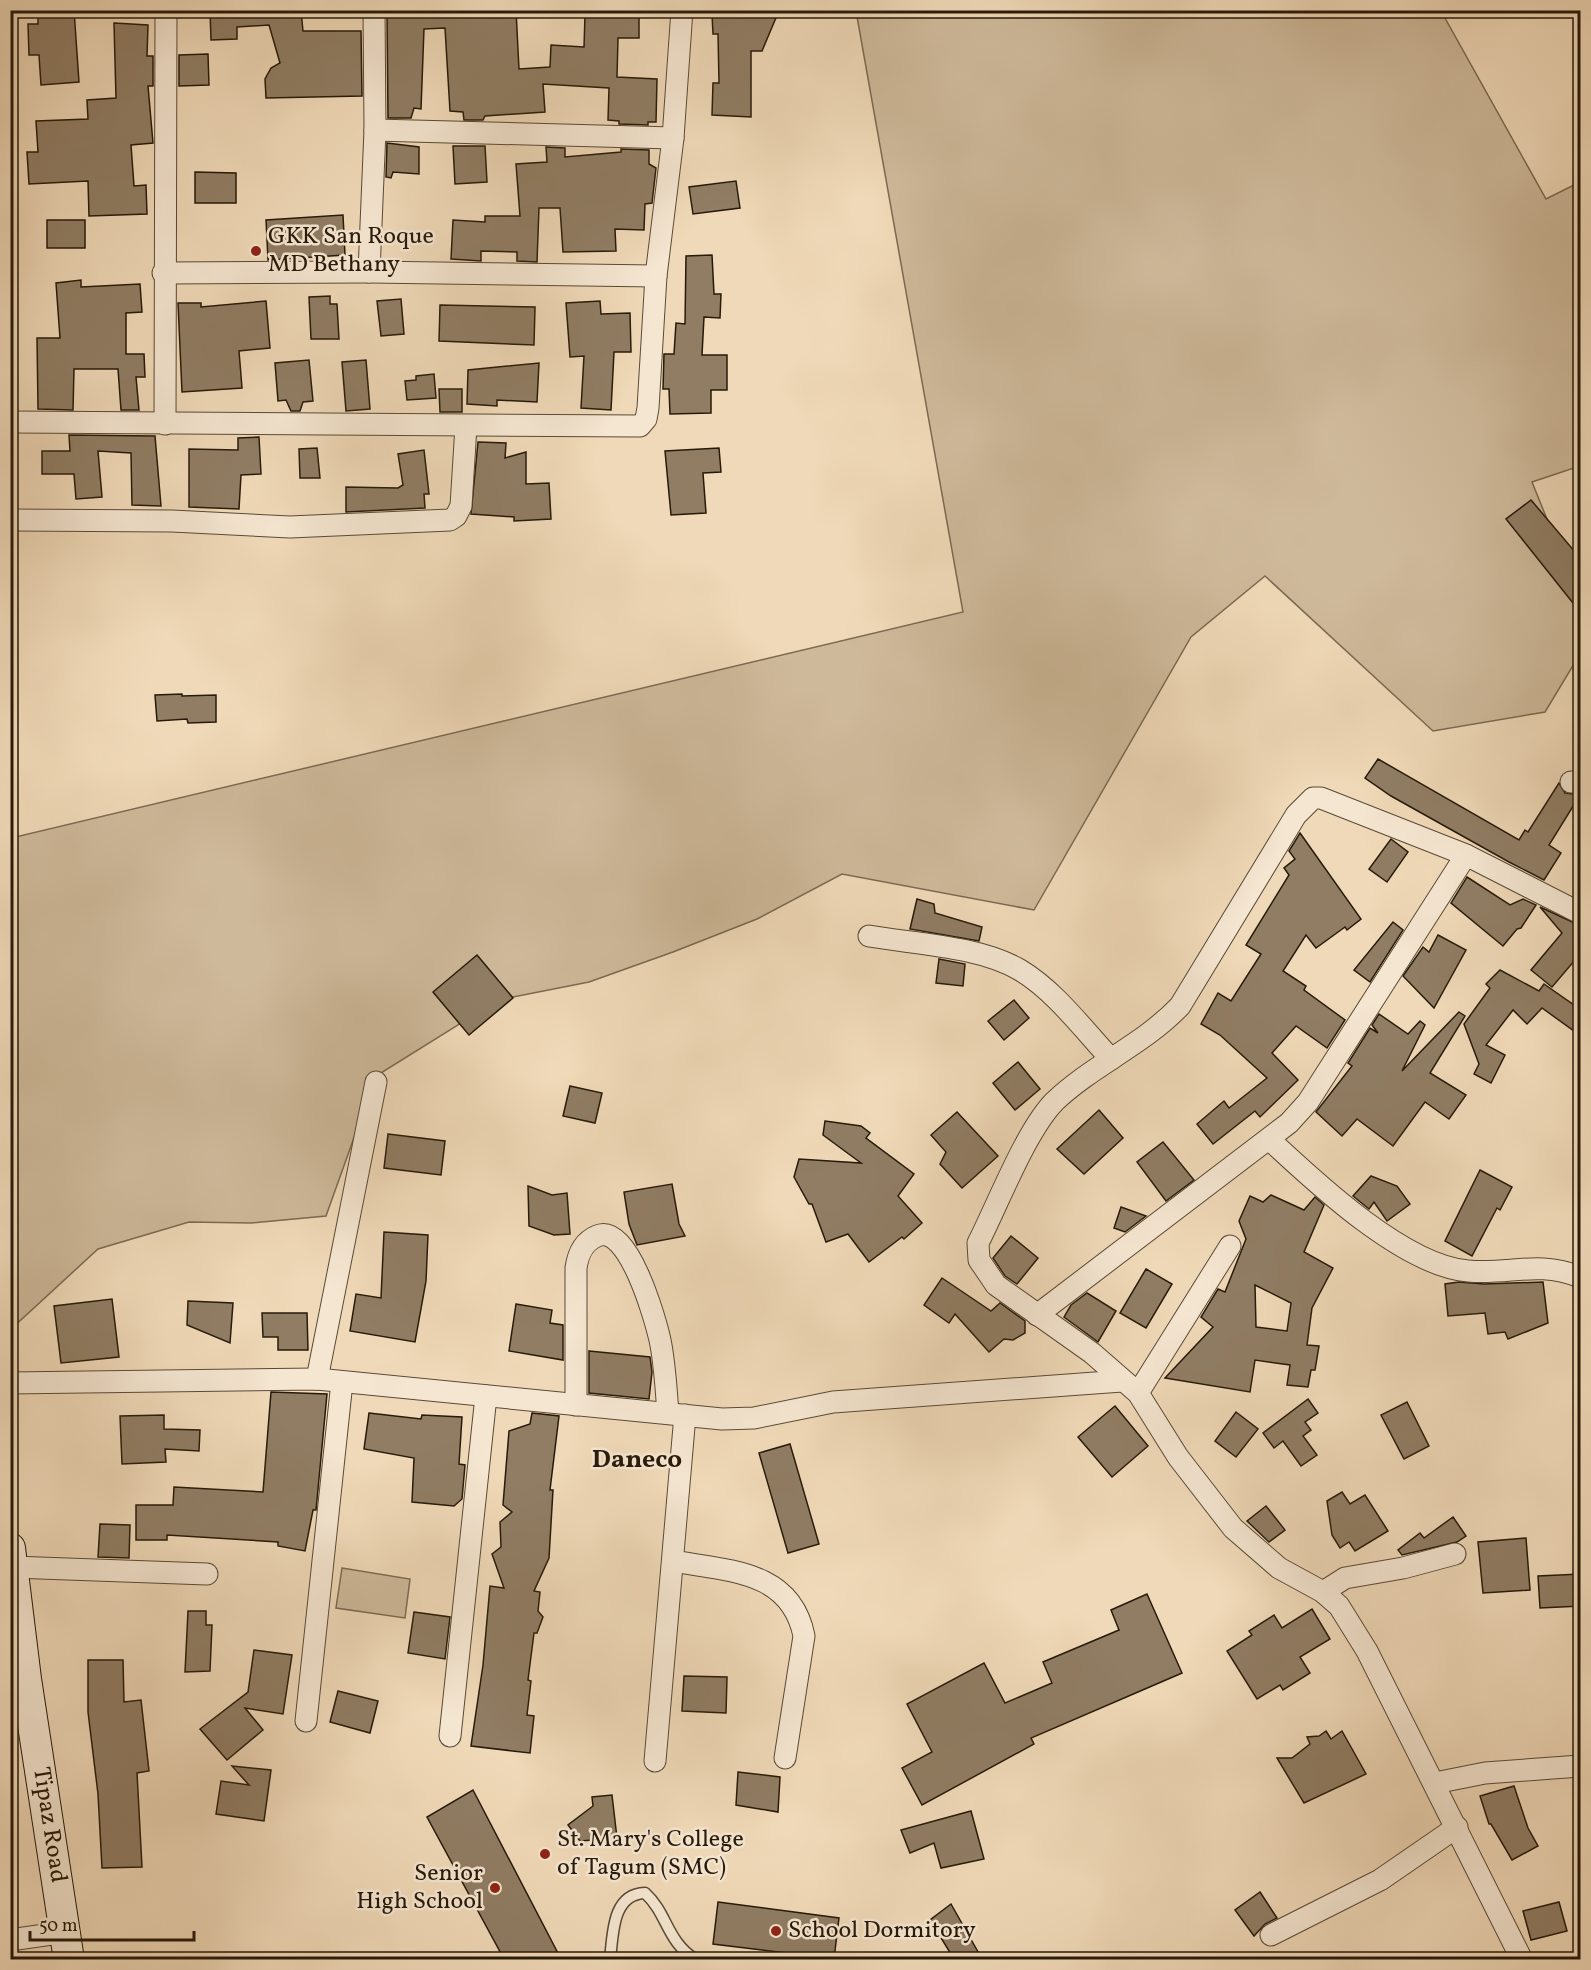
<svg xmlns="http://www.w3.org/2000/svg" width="1591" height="1970" font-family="Vollkorn,serif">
<rect width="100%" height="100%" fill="#f0d9b8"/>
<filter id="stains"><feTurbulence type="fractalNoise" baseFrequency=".00333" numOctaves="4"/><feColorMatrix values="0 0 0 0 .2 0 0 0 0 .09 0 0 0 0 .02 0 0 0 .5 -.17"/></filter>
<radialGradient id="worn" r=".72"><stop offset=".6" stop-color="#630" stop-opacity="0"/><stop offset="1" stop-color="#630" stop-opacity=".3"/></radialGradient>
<g fill="#ceb99a" stroke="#7a6a52" stroke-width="1.5">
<path d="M856,11H1441L1546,199L1580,182V466L1532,482L1580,601V654L1545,712L1433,731L1265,576L1191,637L1034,910L842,874L757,919L673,952L589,982L498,1000L376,1076L326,1216L251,1223L189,1222L98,1249L11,1329V838L963,612Z"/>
<path d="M342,1568L410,1579L405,1618L336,1608Z"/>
</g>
<g fill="#907d64" stroke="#271a0a" stroke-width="1.5" fill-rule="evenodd">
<path d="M38,10H74L79,82L41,85L39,55H29L28,24H38Z"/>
<path d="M210,10H301L303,31H361L362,96L266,98L265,79L271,68L280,63L269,25L237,27V39L211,40Z"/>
<path d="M387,10H449V15L516,10L519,69L550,67L551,45L584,47L585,15L595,10H639V38H618L617,77L657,79L656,122H648V125L619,124V121L608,120L609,88L543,84L545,112L485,116L483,120H464L463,112L450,111L445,28L424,29L421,109L414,108L411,118H388Z"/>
<path d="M778,13L762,51H751V117L712,115L713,83H719L718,34H713L712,14Z"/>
<path d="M114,23L148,25L147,56H153V86H148L153,143L131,145L134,186L146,185L147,214L89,216L88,181L29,184L27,152H38L36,121L88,119L87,100L116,98Z"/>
<path d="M208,54L209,85L179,86V55Z"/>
<path d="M387,143L419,147V174L393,172L391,178L386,177Z"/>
<path d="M453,146H485L487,182L455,184Z"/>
<path d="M546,147L565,148V157L621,152V149L649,150V164L656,168L652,203L645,204L644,230L615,229L616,251L563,252L560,208H539L537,262L517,261V252L481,251V261L451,259L453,220L485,222V216H520L516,164L547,162Z"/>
<path d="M195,172L236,173V203H195Z"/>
<path d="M736,181L740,208L693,214L689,187Z"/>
<path d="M343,215L345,255L268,260L266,220Z"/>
<rect x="47" y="220" width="38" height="28"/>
<path d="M712,255L714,294H721L720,318L704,317L702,355H727V390H711V413L670,414L669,389H663L664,354H674L676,323L685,324L686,256Z"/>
<path d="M81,280V287L140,284L142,312L126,313V354H144L145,377H136L139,410H121L118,369H74L73,410L38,409L37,338H60L56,283Z"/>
<path d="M330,296V304H337L339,339H311L309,297Z"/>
<path d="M401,299L404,334L381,336L377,301Z"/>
<path d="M266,301L270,348L239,351L242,388L182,392L178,303H201V307Z"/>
<path d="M600,301L601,314L630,313L631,352H614L611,410L581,408L584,356L570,357L566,303Z"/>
<path d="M440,305L535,307L534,345L439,341Z"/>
<path d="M309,360L313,401L303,402L300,411H291L286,400L278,401L275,363Z"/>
<path d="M366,360L370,409L346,411L342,362Z"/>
<path d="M539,363L537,402L497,400V406L467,404L468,370Z"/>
<path d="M434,374L436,398L407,400L405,381L416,380V376Z"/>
<path d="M439,389H462V412H440Z"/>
<path d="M69,435L155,436L161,506L132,505L131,453L98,451L102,497L76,499L74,474H42V451H70Z"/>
<path d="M259,437L261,474L241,475L239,509L189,507V449L238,450V438Z"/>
<path d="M478,442L506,443L505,458L526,452V484L549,483L551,519L514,521V517L471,514Z"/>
<path d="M317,448L320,478H300L299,449Z"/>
<path d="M719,448L721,472L703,473L706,513L671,515L665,451Z"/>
<path d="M424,450L429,494H424L425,508L346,512V487L398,488L403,485L398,454Z"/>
<path d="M1531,500L1581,559V613L1506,519Z"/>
<path d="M182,694V696L216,695V722L188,723L187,719L157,721L155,695Z"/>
<path d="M1378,759L1519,840L1525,830L1528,832L1559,783L1565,793L1580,795L1549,845L1561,853L1544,880L1509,862L1391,796L1365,778Z"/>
<path d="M1300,833L1361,919L1347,930L1345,927L1316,948L1306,935L1283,971L1306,986L1304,990L1345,1020L1327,1048L1296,1026L1272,1053L1298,1080L1260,1117L1255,1111L1213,1144L1197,1124L1224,1101L1229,1108L1267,1078L1220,1035L1201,1024L1218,993L1231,1001L1261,954L1246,945L1289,875L1284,868L1295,859L1289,851Z"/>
<path d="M1391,839L1408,852L1387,882L1369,869Z"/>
<path d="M1467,877L1510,905L1523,899L1536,905L1521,928L1517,929L1503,946L1451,903Z"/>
<path d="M917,899L934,904L935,913L982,927L979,941L910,929Z"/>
<path d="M1540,907L1581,926V953L1552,987L1531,970L1562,933Z"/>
<path d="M1393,922L1403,930L1370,982L1354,970Z"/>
<path d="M1438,935L1466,950L1434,1008L1403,976L1423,947L1429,952Z"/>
<path d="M477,955L513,998L469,1035L433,992Z"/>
<path d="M939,959L965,964L963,986L936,983Z"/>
<path d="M1500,970L1539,991L1544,984L1581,1010V1036L1542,1008L1527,1024L1513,1010L1486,1045L1505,1055L1491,1083L1474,1074L1479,1064L1464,1024L1490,988L1486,984Z"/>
<path d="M1014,1000L1029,1018L1004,1040L988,1021Z"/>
<path d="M1459,1012L1465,1016L1430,1073L1466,1095L1449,1119L1425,1102L1393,1146L1357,1119L1342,1136L1316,1112L1352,1066L1348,1063L1370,1028L1378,1033L1372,1025L1379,1014L1408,1034L1420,1021L1425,1025L1402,1071Z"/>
<path d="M1018,1062L1040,1089L1015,1110L993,1083Z"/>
<path d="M570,1086L602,1093L595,1123L563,1116Z"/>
<path d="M1099,1110L1123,1138L1084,1174L1057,1149Z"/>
<path d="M957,1112L998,1156L962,1188L940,1164L946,1152L931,1135Z"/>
<path d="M825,1121L861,1126L870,1133L866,1138L914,1174L898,1196L922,1223L904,1239L902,1237L869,1262L848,1234L826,1242L812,1204H809L794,1177L799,1159L861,1163L823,1135Z"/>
<path d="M388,1134L445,1141L441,1175L384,1168Z"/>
<path d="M1163,1142L1194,1180L1166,1201L1137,1162Z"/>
<path d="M1480,1170L1512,1187L1500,1210L1497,1208L1472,1256L1445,1241Z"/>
<path d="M1371,1176L1397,1186L1410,1204L1387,1221L1374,1202L1369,1209L1353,1196Z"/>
<path d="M672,1184L679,1224L685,1236L637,1245L629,1224L624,1192Z"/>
<path d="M528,1186L552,1195L567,1193L570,1234L554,1235L529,1226Z"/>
<path d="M1271,1195L1304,1210L1315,1197L1324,1205L1304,1252L1333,1268L1312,1308L1307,1345L1319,1346L1315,1370H1311L1308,1387L1287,1385L1290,1365L1255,1360L1250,1392L1165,1378L1213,1327L1201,1317L1218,1289L1225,1292L1246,1239L1239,1221L1250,1196L1263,1202ZM1255,1285L1291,1303L1287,1331L1256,1327Z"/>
<path d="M1121,1207L1146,1216L1125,1232L1114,1228Z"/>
<path d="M384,1232L428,1235L426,1281L415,1342L350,1331L356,1294L381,1298Z"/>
<path d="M1011,1236L1038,1258L1017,1284L1005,1276L993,1258Z"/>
<path d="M1146,1269L1172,1284L1146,1328L1120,1313Z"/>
<path d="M942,1278L991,1311L1000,1303L1025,1321V1333L1013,1340L1004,1339L989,1352L955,1314L949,1323L924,1305Z"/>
<path d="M1459,1282L1484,1284L1543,1282L1548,1323L1508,1339L1505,1332L1488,1334L1485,1313L1448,1316L1445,1284Z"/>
<path d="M1087,1293L1116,1311L1098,1342L1064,1317L1071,1305Z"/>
<path d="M112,1299L119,1357L61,1363L54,1306Z"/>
<path d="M188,1301L233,1303L230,1343L187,1325Z"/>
<path d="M516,1304L552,1310L550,1323L563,1325V1360L509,1351Z"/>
<path d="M262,1313H307L308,1350H278V1337H263Z"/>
<path d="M589,1351L650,1357L652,1372L649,1399L589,1393Z"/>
<path d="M271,1392L327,1394L316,1510H313L305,1551L278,1546V1542L167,1535V1540H136V1505H173L174,1487L263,1492Z"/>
<path d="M1308,1399L1318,1413L1305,1422L1311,1430L1303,1436L1317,1455L1301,1466L1283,1441L1274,1448L1263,1433Z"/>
<path d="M1407,1402L1429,1446L1404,1459L1381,1415Z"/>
<path d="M1115,1406L1148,1446L1112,1477L1078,1437Z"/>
<path d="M1236,1412L1258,1429L1236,1457L1215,1441Z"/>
<path d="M369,1413L421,1419L422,1415L462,1417L459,1464L465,1465L462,1499L454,1506L412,1502L414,1458L364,1449Z"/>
<path d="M532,1413L559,1416L550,1490H553L549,1558L534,1591L540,1592L538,1611L543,1617L537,1633H534L528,1680L531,1681L527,1715L534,1716L530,1753L471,1746L483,1665L490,1586L504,1588L492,1554L501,1547L500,1522L512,1512L503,1505L509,1431L530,1424Z"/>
<path d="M164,1415V1429L200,1430L199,1451L165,1449L166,1462L122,1464L120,1416Z"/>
<path d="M790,1444L819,1544L788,1553L759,1453Z"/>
<path d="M1342,1492L1350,1504L1365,1495L1388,1531L1355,1551L1349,1542L1340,1548L1332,1535L1327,1501Z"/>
<path d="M1266,1506L1285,1530L1269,1542L1247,1521Z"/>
<path d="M1453,1517L1466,1536L1457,1542L1402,1555L1398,1550L1420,1533L1424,1538Z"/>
<path d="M100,1524L130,1525L129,1558L98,1557Z"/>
<path d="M1526,1538L1530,1590L1483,1593L1478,1542Z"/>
<path d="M1581,1574V1606L1540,1608L1538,1576Z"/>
<path d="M1147,1594L1182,1673L1031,1738L1034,1744L922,1805L902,1768L932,1752L907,1704L984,1663L1005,1703L1052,1683L1043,1662L1119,1630L1111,1610Z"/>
<path d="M1312,1609L1330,1639L1300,1657L1310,1673L1283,1690L1280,1685L1257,1699L1227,1651L1252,1635L1249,1631L1274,1615L1282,1628Z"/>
<path d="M188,1611H206V1625H212L210,1671L185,1672Z"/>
<path d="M414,1612L450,1617L445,1659L408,1653Z"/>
<path d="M254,1650L292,1655L283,1714L245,1708L263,1730L227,1760L200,1729L248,1692Z"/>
<path d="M88,1660H123L124,1702L141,1700L149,1771L137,1773L142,1867L102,1868L98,1794L88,1712Z"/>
<path d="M684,1676L727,1677L726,1713L682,1711Z"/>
<path d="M338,1691L378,1701L370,1733L330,1722Z"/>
<path d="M1326,1731L1331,1739L1342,1731L1366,1774L1304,1803L1277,1758H1292L1310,1744L1307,1737L1319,1736Z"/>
<path d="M232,1766L271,1770L264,1821L216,1814L221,1781L249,1785Z"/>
<path d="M738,1772L780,1777L778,1812L736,1805Z"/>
<path d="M1514,1786L1528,1828L1538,1846L1512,1860L1491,1824H1489L1480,1796Z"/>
<path d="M473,1790L561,1959H504L427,1817Z"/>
<path d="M612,1795L617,1838L580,1841L568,1825L593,1806L592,1797Z"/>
<path d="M971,1811L984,1859L941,1868L934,1843L910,1853L901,1830Z"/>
<path d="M1260,1892L1277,1918L1265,1924L1254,1936L1235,1910Z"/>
<path d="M718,1902L839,1918L834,1959L713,1944Z"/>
<path d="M1559,1902L1567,1931L1531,1940L1523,1911Z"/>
<path d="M951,1904L982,1959H954L930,1920Z"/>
</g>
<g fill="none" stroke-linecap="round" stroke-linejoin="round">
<defs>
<path id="lane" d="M610,1960C613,1934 612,1894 645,1893C668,1914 666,1941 696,1960"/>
<g id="street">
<path d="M375,130L673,138"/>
<path d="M369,272L375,130L374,10"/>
<path d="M163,273L369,272L656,276"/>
<path d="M10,422L640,426L646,419L648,408L656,276L673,138L682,10"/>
<path d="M165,424L166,10"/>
<path d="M10,520L172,521L290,527L450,520L456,516L461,506L466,426"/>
<path d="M1571,782H1580"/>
<path d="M869,936C915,944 979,946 1020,970C1055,991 1083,1029 1111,1059"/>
<path d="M1269,1139C1315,1182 1404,1266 1468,1271C1510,1275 1537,1260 1580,1277"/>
<path d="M1037,1315L1289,1123L1308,1102L1466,855"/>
<path d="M317,1379L376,1082"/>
<path d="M10,1383L317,1379L722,1419L754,1418L833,1402L1122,1381"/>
<path d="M1138,1393L1230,1246"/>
<path d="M576,1405V1268C578,1254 583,1242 597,1236C628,1222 655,1318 660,1340C665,1364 666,1389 668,1413"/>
<path d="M673,1561C728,1571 791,1570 804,1636L785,1758"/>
<path d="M12,1567L207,1574"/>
<path d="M1323,1592L1345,1578L1403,1568L1455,1554"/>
<path d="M306,1721L342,1382"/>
<path d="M450,1736L486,1396"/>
<path d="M655,1761L685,1415"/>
<path d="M1435,1783L1485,1773L1580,1766"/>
<path d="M1271,1935L1380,1880L1457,1827"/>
<path d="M10,1940L66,1932"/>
<path d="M1522,1960L1367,1651L1339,1606L1323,1592L1279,1568L1233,1528L1178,1457L1138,1393L1092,1353L996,1285L979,1260L978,1243C998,1204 1026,1130 1055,1101C1093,1065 1144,1044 1180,1006L1296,815L1313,798H1321L1466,855L1580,913"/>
</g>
<path id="secondary" d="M10,1548L26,1679L69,1960"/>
</defs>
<use href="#lane" stroke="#594a36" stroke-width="13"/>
<use href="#street" stroke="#594a36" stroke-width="23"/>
<use href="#secondary" stroke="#271a0a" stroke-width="32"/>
<use href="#lane" stroke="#f5e6d1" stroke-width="10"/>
<use href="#street" stroke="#f5e6d1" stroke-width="21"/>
<use href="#secondary" stroke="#f5e6d1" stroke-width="30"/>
</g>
<g fill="#8f2418" stroke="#f5e6d1" stroke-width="2">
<circle cx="256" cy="251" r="6"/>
<circle cx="545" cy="1854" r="6"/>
<circle cx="495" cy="1888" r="6"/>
<circle cx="776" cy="1931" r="6"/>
</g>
<g text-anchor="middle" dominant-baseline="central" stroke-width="5" stroke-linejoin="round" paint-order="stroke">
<g font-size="24" fill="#271a0a" stroke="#f5e6d1" text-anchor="start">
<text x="268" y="237">GKK San Roque<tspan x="268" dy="28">MD Bethany</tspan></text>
<text x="557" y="1840">St. Mary's College<tspan x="557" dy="28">of Tagum (SMC)</tspan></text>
<text x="483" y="1874" text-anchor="end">Senior<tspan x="483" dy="28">High School</tspan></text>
<text x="788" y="1931">School Dormitory</text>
</g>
<g font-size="24" fill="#271a0a" stroke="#f5e6d1">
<text transform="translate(49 1825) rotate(81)">Tipaz Road</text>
</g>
<g font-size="26" font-weight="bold" fill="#271a0a" stroke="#f5e6d1">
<text x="637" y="1460">Daneco</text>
</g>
</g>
<rect width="1591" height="1970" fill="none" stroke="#f0d9b8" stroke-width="36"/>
<rect x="12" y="12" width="1567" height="1946" fill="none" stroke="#271a0a" stroke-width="3"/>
<rect x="18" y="18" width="1555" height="1934" fill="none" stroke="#271a0a" stroke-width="1.5"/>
<path d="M30 1931v9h164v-9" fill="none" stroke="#271a0a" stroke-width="3"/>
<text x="39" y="1931" font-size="18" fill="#271a0a" stroke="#f5e6d1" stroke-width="4.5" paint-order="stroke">50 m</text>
<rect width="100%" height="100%" filter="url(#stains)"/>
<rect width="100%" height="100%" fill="url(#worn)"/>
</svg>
